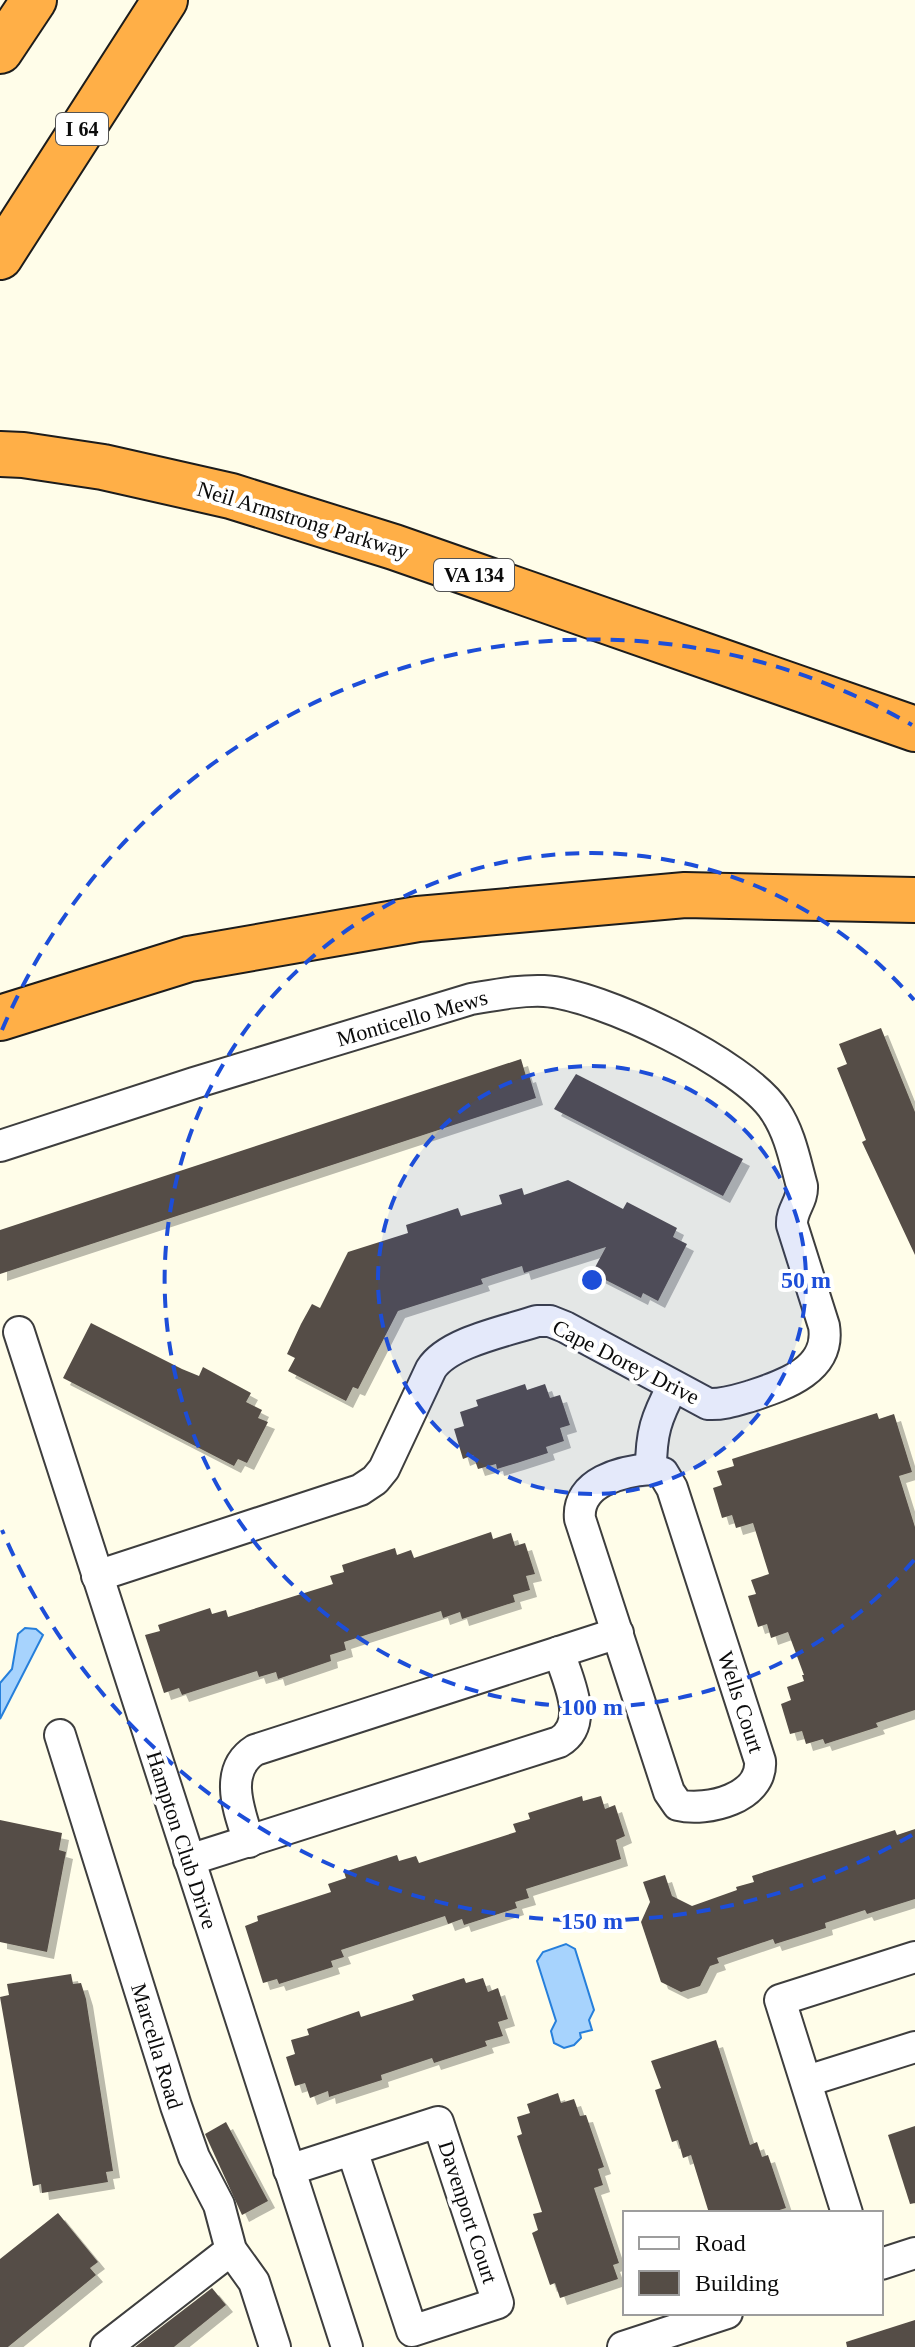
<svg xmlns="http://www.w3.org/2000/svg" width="915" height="2347" font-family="'Times New Roman',serif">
<defs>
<filter id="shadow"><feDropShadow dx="7" dy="7" stdDeviation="0" flood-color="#0004"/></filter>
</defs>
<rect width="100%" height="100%" fill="#fffde9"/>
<g fill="#a7d3fd" stroke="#267fdb" stroke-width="2">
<path d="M25,1628L36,1629L43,1635L0,1719V1683L12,1669L18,1634Z"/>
<path d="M566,1944L575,1949L594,2010L589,2020L592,2030L580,2033L581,2038L574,2045L564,2048L554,2043L551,2031L556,2021L537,1961L543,1952Z"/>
</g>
<g fill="#554d46" filter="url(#shadow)">
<path d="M881,1028L915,1112V1255L862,1142L866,1140L837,1068L847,1064L839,1044Z"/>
<path d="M521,1059L526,1076L529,1075L536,1098L0,1274V1230Z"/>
<path d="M576,1074L743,1159L723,1196L554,1109Z"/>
<path d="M568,1180L623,1209L627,1202L677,1228L673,1237L687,1244L658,1301L643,1293L641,1298L592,1273L606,1247L524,1273L522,1266L481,1279L483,1284L398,1311L358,1389L353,1387L346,1401L288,1371L295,1358L287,1354L301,1324L312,1304L320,1308L348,1252L408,1233L406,1225L437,1215L458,1208L461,1216L502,1204L499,1195L522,1188L524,1195Z"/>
<path d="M91,1323L182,1369L199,1376L203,1367L251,1393L246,1402L262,1410L258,1418L268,1422L247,1463L238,1459L234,1466L63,1378Z"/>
<path d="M525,1384L527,1390L545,1384L550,1398L560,1395L570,1425L560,1428L564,1441L546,1447L548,1453L517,1463L497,1469L496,1464L478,1469L473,1455L463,1459L454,1429L464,1426L460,1412L478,1406L476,1400Z"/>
<path d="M877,1413L879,1419L894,1414L912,1472L899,1476L915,1527V1710L876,1723L878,1727L825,1744L823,1739L806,1744L802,1731L790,1734L781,1704L791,1700L787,1687L804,1681L802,1675H804L788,1632L771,1638L767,1624L758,1627L748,1596L756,1594L751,1580L769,1574L753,1523L736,1528L732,1515L722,1518L713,1488L722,1485L717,1471L734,1466L732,1459Z"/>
<path d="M491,1532L493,1539L511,1533L515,1546L525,1543L535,1574L526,1576L530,1590L513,1595L515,1602L462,1619L460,1612L443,1618L441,1611L344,1642L346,1650L330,1655L331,1661L278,1679L276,1672L259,1677L257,1671L182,1695L179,1688L164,1693L145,1635L160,1631L158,1625L210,1608L212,1614L226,1610L228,1617L333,1584L330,1576L344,1572L342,1565L395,1548L397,1555L411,1550L414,1558Z"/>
<path d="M582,1796L583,1801L601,1796L605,1809L615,1805L625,1836L616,1840L621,1859L526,1889L529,1898L515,1902L517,1908L464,1925L462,1919L448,1924L445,1916L341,1950L344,1957L331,1961L333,1967L279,1984L277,1979L263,1983L245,1926L258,1921L257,1916L331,1892L328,1884L346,1878L344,1872L397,1855L399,1861L416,1856L419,1863L516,1832L513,1824L530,1819L528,1813Z"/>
<path d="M0,1820L62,1833L59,1850L66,1852L47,1952L0,1942Z"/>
<path d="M915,1829V1899L867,1914L865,1910L825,1923L826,1928L807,1934L775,1944L773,1939L717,1958L719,1963L710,1966L700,1986L681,1992L661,1982L641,1922L650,1902L643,1882L665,1875L672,1896L692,1906L737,1890L736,1887L754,1882L752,1876L895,1830L897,1835Z"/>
<path d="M71,1974L73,1984L81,1983L86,1999L113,2171L106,2172L108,2182L42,2193L41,2184L33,2186L0,1997L9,1995L7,1984Z"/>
<path d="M464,1978L466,1983L483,1978L488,1992L498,1988L508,2019L498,2022L503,2036L485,2041L487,2046L434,2063L432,2058L381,2075L382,2080L329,2097L328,2091L310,2098L305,2083L295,2086L286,2057L295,2054L291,2040L309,2035L307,2029L359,2011L361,2017L414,2000L412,1995Z"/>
<path d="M716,2040L750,2145L757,2142L762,2157L768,2155L786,2208L770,2213H709L691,2155L683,2158L678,2140L672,2142L655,2090L661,2088L651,2061Z"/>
<path d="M558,2093L561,2103L574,2099L580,2116L586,2115L604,2167L598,2169L603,2185L594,2188L619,2263L613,2265L618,2279L560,2298L555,2283L550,2285L532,2233L538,2230L533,2214L542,2212L517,2136L522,2134L517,2117L530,2113L527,2104Z"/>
<path d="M226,2122L268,2201L242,2215L205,2134Z"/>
<path d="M915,2126V2203L910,2204L888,2135Z"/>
<path d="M58,2213L98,2262L90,2268L96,2275L8,2347H0V2259Z"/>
<path d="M212,2288L226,2305L174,2347H135Z"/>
<path d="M915,2320V2347H847L846,2342Z"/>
</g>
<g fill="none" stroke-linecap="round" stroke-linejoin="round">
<defs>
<g id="minor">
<path d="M0,1146L194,1083L471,999C495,995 519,990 544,991C599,994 745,1064 775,1111C790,1133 795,1161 802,1186C803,1201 791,1210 792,1225L824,1326C831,1370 784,1385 751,1396C737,1400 723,1405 708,1404L565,1327L550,1321H537C507,1331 448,1342 431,1369L384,1469L375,1480L360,1490L97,1576"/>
<path d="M19,1332L347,2347"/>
<path d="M651,1469L663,1473L672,1488L760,1761C763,1798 707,1812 678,1805L669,1792L580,1519C576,1482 622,1471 651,1469Z"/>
<path d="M651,1469C651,1433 656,1418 673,1386"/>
<path d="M60,1735L176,2106L194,2157L219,2205L231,2250L254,2282L275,2347"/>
<path d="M249,1842C240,1813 222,1771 255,1750L618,1633"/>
<path d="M189,1860L559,1742C591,1723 567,1679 559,1652"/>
<path d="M807,2081L915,2047"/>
<path d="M289,2170L438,2122L498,2303L412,2331L352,2150"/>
<path d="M847,2213L780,2000L915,1957"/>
<path d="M881,2264L915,2253"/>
<path d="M106,2347L231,2250"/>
<path d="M623,2347L727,2313"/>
</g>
<g id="motorway">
<path d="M0,51L34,0"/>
<path d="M0,257L165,0"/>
<path d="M0,454L23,455L103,467L231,496L394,547L915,729"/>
<path d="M0,1018L189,959L418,919L685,895L915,900"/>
</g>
</defs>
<use href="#minor" stroke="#3e3e3e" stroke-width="34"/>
<use href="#motorway" stroke="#1c1c1c" stroke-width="48"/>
<use href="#minor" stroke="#fff" stroke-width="30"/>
<use href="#motorway" stroke="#ffaf47" stroke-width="44"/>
</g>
<circle cx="592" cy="1280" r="214" fill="#1d4ed8" fill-opacity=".12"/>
<g fill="none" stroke="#1d4ed8" stroke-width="4" stroke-dasharray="14 10">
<circle cx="592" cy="1280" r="214"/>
<path d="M914 1560A427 427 0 1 1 914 1000"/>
<path d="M912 1835A641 641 0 0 1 2 1530M2 1030A641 641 0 0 1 912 725"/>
</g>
<g text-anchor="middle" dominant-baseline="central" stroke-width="8" stroke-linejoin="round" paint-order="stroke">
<g fill="#fff" stroke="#545454" stroke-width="2">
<rect x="56" y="113" width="52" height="32" rx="6"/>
<rect x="434" y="559" width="80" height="32" rx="6"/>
</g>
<g font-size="20" font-weight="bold" fill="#0b0b0b">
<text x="82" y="129">I 64</text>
<text x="474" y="575">VA 134</text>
</g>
<g font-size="22" fill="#0b0b0b" stroke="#fff">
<text transform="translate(303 520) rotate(17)">Neil Armstrong Parkway</text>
<text transform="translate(412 1018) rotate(-16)">Monticello Mews</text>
<text transform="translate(626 1362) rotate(27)">Cape Dorey Drive</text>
<text transform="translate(741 1702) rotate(72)">Wells Court</text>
<text transform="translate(182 1840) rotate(72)">Hampton Club Drive</text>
<text transform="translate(157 2046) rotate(73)">Marcella Road</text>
<text transform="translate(468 2212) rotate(72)">Davenport Court</text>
</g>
</g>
<circle cx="592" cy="1280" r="12" fill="#1d4ed8" stroke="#fff" stroke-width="4"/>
<g font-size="24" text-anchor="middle" font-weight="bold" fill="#1d4ed8" stroke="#fff" stroke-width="8" stroke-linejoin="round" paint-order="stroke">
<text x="806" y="1288">50 m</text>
<text x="592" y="1715">100 m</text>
<text x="592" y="1929">150 m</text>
</g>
<rect x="623" y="2211" width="260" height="104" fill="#ffffff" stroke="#9d9d9d" stroke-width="2"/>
<rect x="639" y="2237" width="40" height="12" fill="#ffffff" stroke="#9d9d9d" stroke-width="2"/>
<text x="695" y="2251" font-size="24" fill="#0b0b0b">Road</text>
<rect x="639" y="2271" width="40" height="24" fill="#554d46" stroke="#9d9d9d" stroke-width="2"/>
<text x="695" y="2291" font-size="24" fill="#0b0b0b">Building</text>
</svg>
